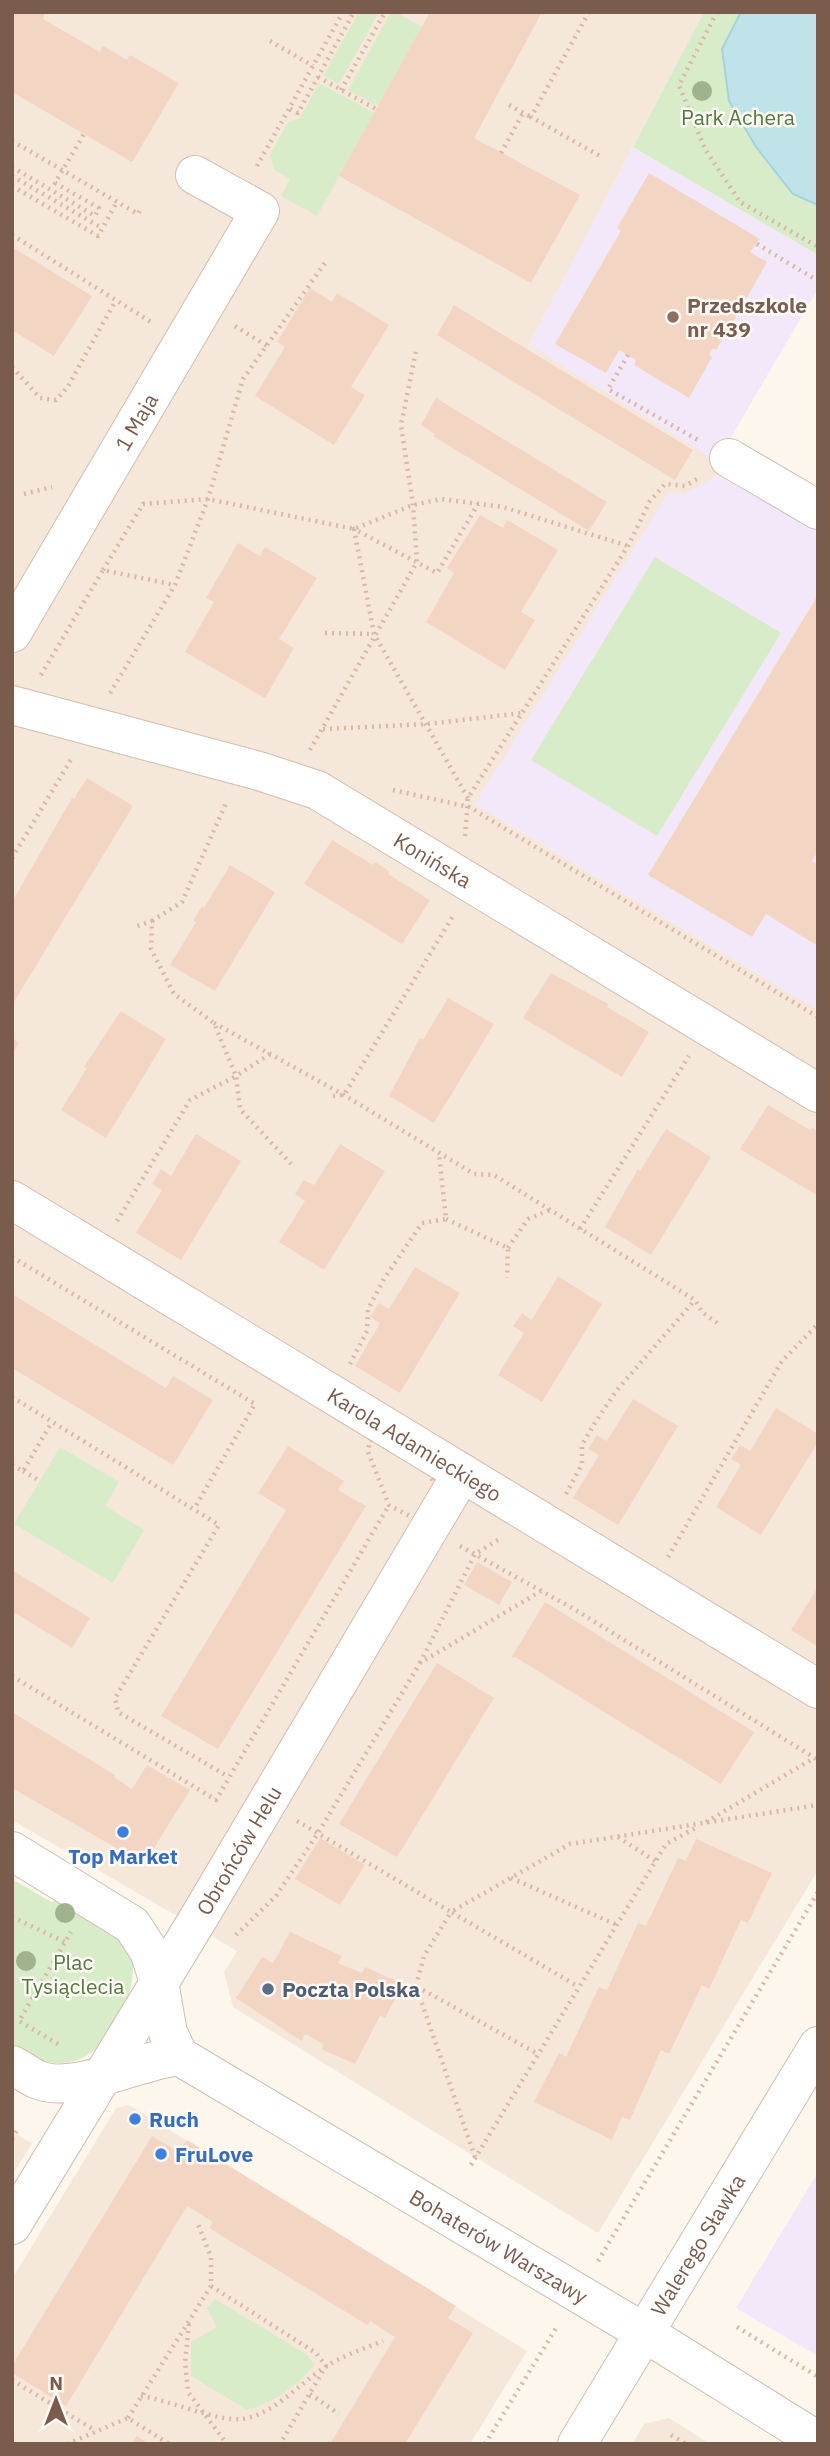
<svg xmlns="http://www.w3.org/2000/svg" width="830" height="2456" font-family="'IBM Plex Sans',sans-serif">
<rect width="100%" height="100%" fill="#fdf6ec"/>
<g fill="#f5e8da">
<path d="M12,12H704L529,345L818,492L475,804L818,1010V1870L598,2233L233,2007L224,1972L237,1951L12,1820Z"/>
<path d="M129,2105L527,2351L470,2444H12V2279L116,2108Z"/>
<path d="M12,2132L32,2143L12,2176Z"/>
<path d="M669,2418L710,2444H632L644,2424Z"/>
</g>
<g fill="#f3e8fa">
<path d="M633,147L818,255V289L717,461L529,345Z"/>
<path d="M725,471L818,527V1010L475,804L669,492L685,494Z"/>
<path d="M818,2172V2356L736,2308Z"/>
</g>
<g fill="#d8ecc9">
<path d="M359,12H379L339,84L323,76Z"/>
<path d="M391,12H402L401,15L422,27L378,106L348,90Z"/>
<path d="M704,12H818V255L633,147Z"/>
<path d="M319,83L374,113L317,216L281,196L290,179L274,170L270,155L288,122L300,118Z"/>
<path d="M655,557L781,633L657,836L531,760Z"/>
<path d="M60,1447L119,1482L105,1506L144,1530L113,1583L14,1524Z"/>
<path d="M12,1879L51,1902L69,1898C85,1910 108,1921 122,1936C153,1971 112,2052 74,2061C50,2067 34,2059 12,2050Z"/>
<path d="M215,2299L306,2354L314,2364C302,2384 269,2405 247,2410L191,2376V2342L217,2327L207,2308Z"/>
</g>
<path fill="#bfe3e8" stroke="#a5d3da" stroke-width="2" d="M741,12H818V205L793,194L756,147L729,101L722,49Z"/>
<g fill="#f3d5c3">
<path d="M12,12H45L43,19L100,52L103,46L127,60L130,55L179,83L132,162L12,92Z"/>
<path d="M430,12H542L474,138L580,195L531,283L339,176Z"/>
<path d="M649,173L760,239L750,252L767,262L744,303L741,301L737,308L740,310L716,350L713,348L709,355L712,357L689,398L634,365L636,360L619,350L606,373L555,344L621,231L617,228Z"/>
<path d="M12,247L92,296L54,356L12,330Z"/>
<path d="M310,288L332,302L337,293L389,325L351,387L365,395L334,445L255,396L285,347L277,342Z"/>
<path d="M454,305L693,450L675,480L437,335Z"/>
<path d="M436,398L607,502L589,531L433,436L435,434L421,425Z"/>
<path d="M480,515L503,528L507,520L558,550L521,612L535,620L505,670L426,622L454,573L447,568Z"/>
<path d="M238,543L260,556L265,547L317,578L279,639L294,648L265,698L185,652L214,602L206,598Z"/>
<path d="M818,595V851L812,861L818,865V946L766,914L752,937L648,875Z"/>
<path d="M87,778L133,806L12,1005V902L72,798L74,799Z"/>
<path d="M332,840L373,865L375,862L389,871L388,874L430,900L402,944L304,884Z"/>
<path d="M230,865L275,892L215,991L170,965L196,922L193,921L202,906L204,908Z"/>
<path d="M551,973L608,1004L607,1007L649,1032L622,1077L523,1018Z"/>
<path d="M448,998L494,1024L434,1123L389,1096L420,1038L423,1040Z"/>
<path d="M121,1011L166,1039L106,1138L61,1110L87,1068L84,1067Z"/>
<path d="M12,1038L19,1043L12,1054Z"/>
<path d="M768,1105L810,1130L812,1128L818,1131V1196L740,1149Z"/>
<path d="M666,1129L711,1157L651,1255L605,1227L638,1169L640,1171Z"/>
<path d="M196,1134L241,1161L181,1260L136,1233L162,1190L152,1184L161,1169L171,1176Z"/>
<path d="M340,1144L385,1171L324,1270L279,1242L305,1201L295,1194L304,1180L314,1185Z"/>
<path d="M415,1267L460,1293L400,1393L355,1366L380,1323L370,1317L379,1303L389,1309Z"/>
<path d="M558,1276L602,1304L542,1402L498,1375L524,1333L513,1326L522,1313L532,1320Z"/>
<path d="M12,1294L166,1388L173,1376L213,1400L173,1465L12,1368Z"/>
<path d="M633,1399L678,1426L618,1525L573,1498L599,1455L588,1449L597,1435L607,1441Z"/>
<path d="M776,1408L818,1434V1442L761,1535L716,1507L741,1465L731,1459L740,1445L750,1451Z"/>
<path d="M288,1446L344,1481L338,1490L366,1506L218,1749L161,1716L286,1510L258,1493Z"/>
<path d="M477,1562L512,1582L499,1605L464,1585Z"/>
<path d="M12,1570L90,1618L72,1648L12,1611Z"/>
<path d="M818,1587V1647L791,1630Z"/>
<path d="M545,1602L754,1732L721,1784L515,1657L511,1658Z"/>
<path d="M437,1663L494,1698L397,1857L339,1824Z"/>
<path d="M12,1712L115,1775L114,1777L132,1789L147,1765L190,1790L144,1864L12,1788Z"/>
<path d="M320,1838L365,1865L340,1905L295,1879Z"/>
<path d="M696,1839L772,1873L748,1923L741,1920L709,1989L702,1985L669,2054L661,2050L630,2120L622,2117L612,2140L534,2102L559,2053L566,2057L599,1987L607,1990L638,1923L646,1926L678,1858L686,1861Z"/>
<path d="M290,1932L342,1956L338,1963L362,1973L365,1967L403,1984L385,2018L380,2016L355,2064L321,2049L324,2044L305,2034L302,2041L298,2039L236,1998L262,1957L273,1963Z"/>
<path d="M152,2136L179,2152L187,2140L456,2306L448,2318L473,2333L405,2444H330L395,2337L370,2321L367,2325L209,2228L213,2222L187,2206L66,2406L12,2373V2366Z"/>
<path d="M137,2436L149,2444H132Z"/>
</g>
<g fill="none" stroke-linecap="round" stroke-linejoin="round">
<defs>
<g id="minor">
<path d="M729,458L818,510"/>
<path id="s1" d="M12,633L260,211L195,175"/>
<path id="s2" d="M12,705L259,771L317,790L818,1093"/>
<path id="s3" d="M12,1200L818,1689"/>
<path id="s4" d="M12,1851L132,1925L149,1951L159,1982L168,2033L179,2056L645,2333L818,2441"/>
<path d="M12,2065C20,2069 28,2075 36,2079C72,2096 138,2060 179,2056"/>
<path id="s5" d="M12,2225L201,1914L462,1473"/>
<path id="s6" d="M577,2444L818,2046"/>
</g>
</defs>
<use href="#minor" stroke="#d1beb0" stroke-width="40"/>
<g stroke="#d9b8a5" stroke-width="4.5" stroke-dasharray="2 5" stroke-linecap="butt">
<path d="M589,12L531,117L600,156"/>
<path d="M717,12L679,85L705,149L740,202L818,247"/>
<path d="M270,41L313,66"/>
<path d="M318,77L376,109"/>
<path d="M341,90L385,12"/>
<path d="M509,105L531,117"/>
<path d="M290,109L298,113L354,12"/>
<path d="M12,141L138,214L141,208"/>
<path d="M501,153L523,113"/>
<path d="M257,166L343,12"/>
<path d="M12,167L95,216L99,208L55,183L84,134"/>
<path d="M12,176L102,228"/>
<path d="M12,186L98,236L117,202"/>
<path d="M12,235L151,322"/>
<path d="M757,244L818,281"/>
<path d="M235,326L267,346"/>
<path d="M628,355L608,389L698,440"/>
<path d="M12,367L40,398L56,400L67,388L116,300"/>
<path d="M24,494L52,487"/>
<path d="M103,570L143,504L208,499L354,529L413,505L441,499L503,507L628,546"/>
<path d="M325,633L374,634"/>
<path d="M41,675L103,570L175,585"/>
<path d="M110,693L175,585L208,499L243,379L327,260"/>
<path d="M323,729L427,724L522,713"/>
<path d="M310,750L417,562L413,505L401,425L416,351"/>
<path d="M393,790L469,807L818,1017"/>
<path d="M468,798L374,634L354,529L437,573L478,504"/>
<path d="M465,836L468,798L628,546L650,501L665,484L685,486L699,478"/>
<path d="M12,858L72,758"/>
<path d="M152,921L182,902L227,801"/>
<path d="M214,1023L344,1095L474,1174L494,1175L695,1300L702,1312L717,1323"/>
<path d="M270,1054L236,1076L240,1109L291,1164"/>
<path d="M333,1096L344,1095L453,916"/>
<path d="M446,1219L508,1248L507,1278"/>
<path d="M117,1221L190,1100L236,1076L214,1023L174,994L151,949L152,921L134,927"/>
<path d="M580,1229L689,1056"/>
<path d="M508,1248L528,1219L550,1210"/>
<path d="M12,1257L255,1404L194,1509"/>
<path d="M350,1364L367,1331L368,1309L384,1279L422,1223L446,1219L439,1154"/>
<path d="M12,1397L219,1525L115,1698L118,1712L229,1777"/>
<path d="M387,1437L424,1462L435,1486L417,1520L389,1505L368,1452L370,1440Z"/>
<path d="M12,1465L23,1471L52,1422"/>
<path d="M23,1471L40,1481"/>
<path d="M566,1494L582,1464V1445L596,1421L617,1390L695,1300"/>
<path d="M460,1546L574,1609L818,1760"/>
<path d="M668,1557L782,1361L818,1324"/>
<path d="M420,1663L475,1554L498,1540"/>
<path d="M12,1676L216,1800L389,1505"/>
<path d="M297,1821L451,1912L570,1844L818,1805"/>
<path d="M706,1822L814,1758"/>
<path d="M618,1837L655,1861"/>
<path d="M511,1878L617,1925"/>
<path d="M12,1917L65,1942"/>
<path d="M236,1935L276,1896L318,1833L420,1663L541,1591"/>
<path d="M416,1986L424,1956L451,1912L579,1987"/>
<path d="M58,2044L19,2021L71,1932"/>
<path d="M12,2139L17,2130"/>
<path d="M475,2157L416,1986L538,2054"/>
<path d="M471,2165L666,1844L699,1826"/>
<path d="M598,2261L818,1892"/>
<path d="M211,2286L316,2353L326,2366L280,2444"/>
<path d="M189,2324L185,2361L188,2392L227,2444"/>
<path d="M737,2327L818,2377"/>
<path d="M12,2380L96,2431"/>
<path d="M310,2394L339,2414"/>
<path d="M141,2396C169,2400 218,2422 242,2419C273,2415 299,2384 324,2368C341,2356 364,2349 383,2341"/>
<path d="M128,2418L211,2286V2257L197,2222"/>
<path d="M671,2435L686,2444"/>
<path d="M12,2443L14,2444"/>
<path d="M67,2444L128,2418L169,2444"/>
<path d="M485,2444L558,2325"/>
</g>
<use href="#minor" stroke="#fff" stroke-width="38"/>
</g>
<g fill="#a0b28e">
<circle cx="702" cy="91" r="10"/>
<circle cx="65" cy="1913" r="10"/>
<circle cx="26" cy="1961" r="10"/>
</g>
<circle fill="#8d6e63" stroke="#fffaf3" stroke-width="2.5" cx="673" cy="317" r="7"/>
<g fill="#3f7fe0" stroke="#fffaf3" stroke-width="2.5">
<circle cx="123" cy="1832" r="7"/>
<circle cx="135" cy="2119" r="7"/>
<circle cx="161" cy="2154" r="7"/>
</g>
<circle fill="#5c6f8a" stroke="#fffaf3" stroke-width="2.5" cx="268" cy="1989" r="7"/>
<g text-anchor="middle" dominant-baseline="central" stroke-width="5" stroke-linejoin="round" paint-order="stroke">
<g font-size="21" fill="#537a41" stroke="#fffaf3">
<text x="738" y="117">Park Achera</text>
<text x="73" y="1962">Plac<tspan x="73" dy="24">Tysiąclecia</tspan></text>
</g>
<g font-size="21" font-weight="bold" fill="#785e54" stroke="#fffaf3" text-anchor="start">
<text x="687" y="305">Przedszkole<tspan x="687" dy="24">nr 439</tspan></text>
</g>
<g font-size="21" fill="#7a5c4d" stroke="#fffaf3">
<text stroke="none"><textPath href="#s1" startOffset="245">1 Maja</textPath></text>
<text stroke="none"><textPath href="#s2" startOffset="452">Konińska</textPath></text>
<text stroke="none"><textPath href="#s3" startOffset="471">Karola Adamieckiego</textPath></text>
<text stroke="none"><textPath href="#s5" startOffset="438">Obrońców Helu</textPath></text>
<text stroke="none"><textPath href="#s6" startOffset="233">Walerego Sławka</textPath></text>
<text stroke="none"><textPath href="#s4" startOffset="654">Bohaterów Warszawy</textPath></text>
</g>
<g font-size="21" font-weight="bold" fill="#366cbe" stroke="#fffaf3" text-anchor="start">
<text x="123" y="1856" text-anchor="middle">Top Market</text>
<text x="149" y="2119">Ruch</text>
<text x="175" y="2154">FruLove</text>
</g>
<g font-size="21" font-weight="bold" fill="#4e5e75" stroke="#fffaf3" text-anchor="start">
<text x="282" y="1989">Poczta Polska</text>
</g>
</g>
<rect width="830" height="2456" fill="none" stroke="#7a5c4d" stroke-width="28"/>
<g transform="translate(56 2400)" stroke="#fffaf3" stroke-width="5" paint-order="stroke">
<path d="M0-5L12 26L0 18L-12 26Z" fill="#7a5c4d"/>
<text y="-10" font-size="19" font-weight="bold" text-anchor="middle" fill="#7a5c4d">N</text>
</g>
</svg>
